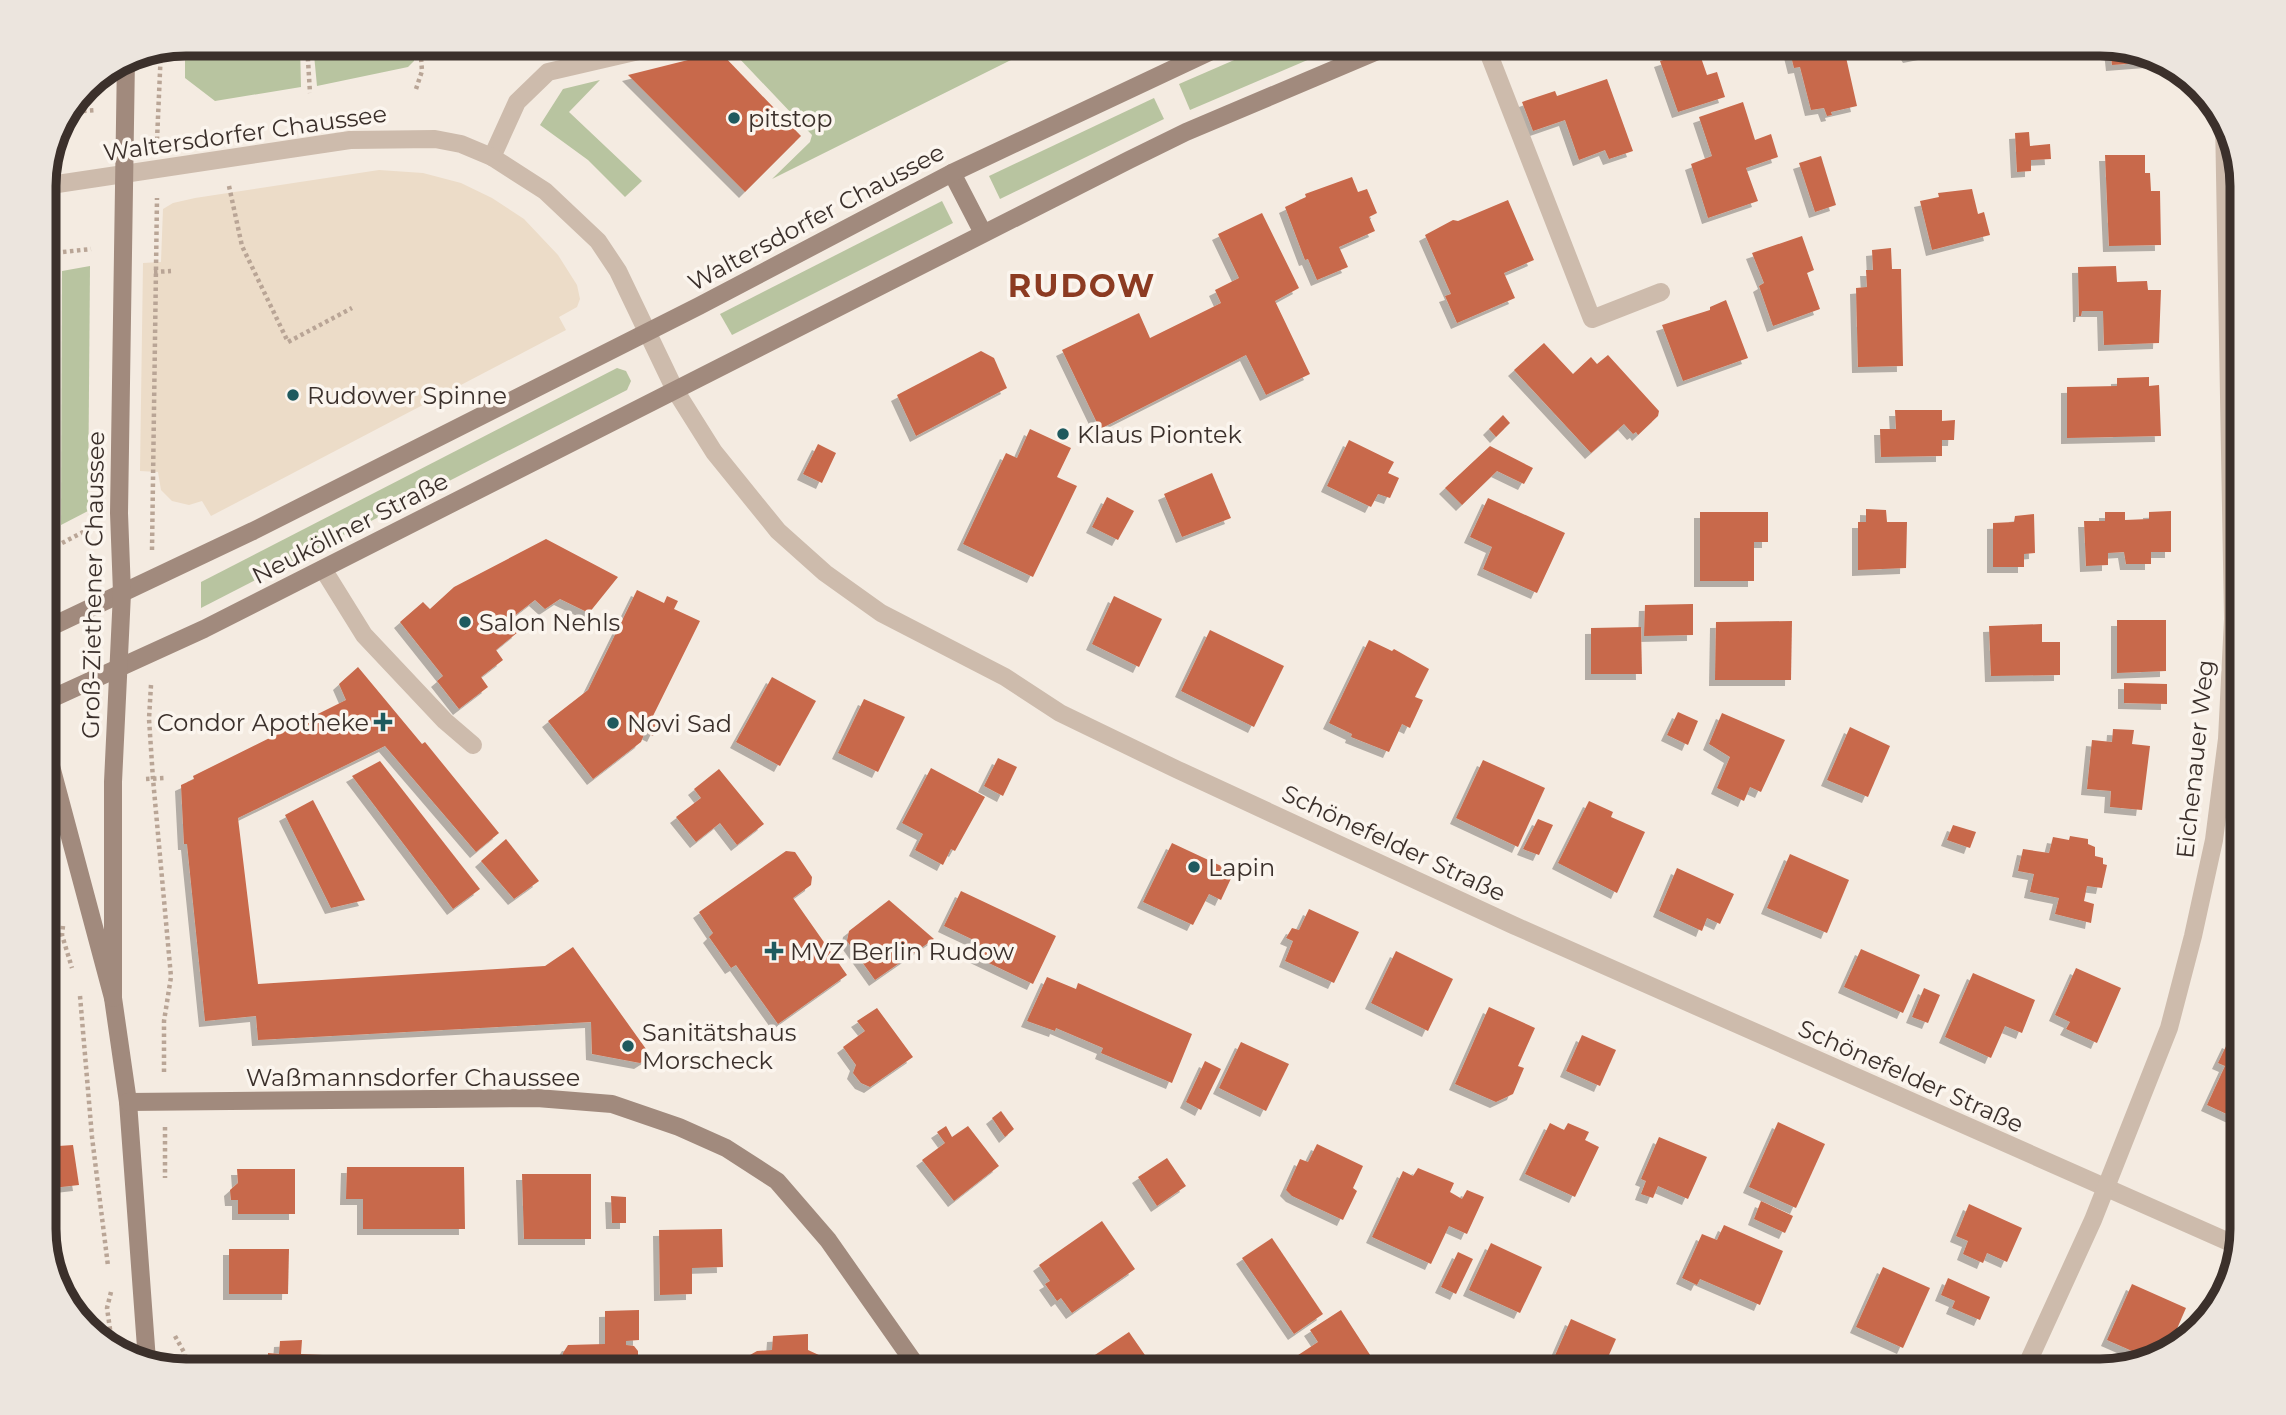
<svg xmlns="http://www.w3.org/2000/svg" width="2286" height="1415" font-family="Montserrat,sans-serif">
<defs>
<filter id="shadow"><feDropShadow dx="-6" dy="6" stdDeviation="0" flood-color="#0004"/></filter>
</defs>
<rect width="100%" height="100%" fill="#f4ebe1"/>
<g fill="#b8c4a0">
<path d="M217,44H300L301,87L215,101L185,78V53H217Z"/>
<path d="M313,44H413L414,61L408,67L317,86Z"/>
<path d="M791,44H1043L772,179L810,142L812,135L737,56Z"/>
<path d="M1271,44H1345L1190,110L1179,84Z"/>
<path d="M600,80L569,112L642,181L625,197L588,160L540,125L563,89Z"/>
<path d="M1154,98L1164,119L1000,199L989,176Z"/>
<path d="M942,201L953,223L732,335L720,314Z"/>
<path d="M90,266L88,511L61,525L62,271Z"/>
<path d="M617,368L626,371L631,381L627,390L201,608V582Z"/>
</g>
<path fill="#ecdcc8" d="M379,170L423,173L461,183L492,198L524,219L558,255L577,285L580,299L577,307L559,317L566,330L211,516L202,501L189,505L172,501L161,490L158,472L140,471L143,263L161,262L163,209L173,203L195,198Z"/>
<g fill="#c8694b" filter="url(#shadow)">
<path d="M1788,44H1843L1857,106L1831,112L1832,115L1827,116L1824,108L1811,110L1800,67L1794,68Z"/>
<path d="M1887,44H1940L1939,51L1909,57L1904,49L1888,53Z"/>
<path d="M2110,47L2151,58V62L2112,65Z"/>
<path d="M1698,49L1707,75L1717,72L1725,97L1678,112L1660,61Z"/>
<path d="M720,52L801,136L745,192L628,75Z"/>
<path d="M1607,79L1633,151L1609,159L1605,150L1579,160L1565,120L1533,131L1522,102L1555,91L1557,96Z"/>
<path d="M1743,102L1755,140L1771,134L1778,157L1746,168L1758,201L1708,218L1691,164L1712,156L1699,117Z"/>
<path d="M2029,132L2030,146L2050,144L2051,159L2031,160V171L2017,172L2015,133Z"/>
<path d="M2105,155H2145V173H2150L2151,191H2160L2161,245L2109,246Z"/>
<path d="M1821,156L1836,205L1815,212L1799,163Z"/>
<path d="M1352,177L1358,192L1367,189L1377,213L1369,217L1375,231L1339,247L1348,267L1317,280L1308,259L1305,260L1285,207L1306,197L1305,194Z"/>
<path d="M1972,189L1978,214L1984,212L1990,235L1932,250L1920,201L1939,197L1938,193Z"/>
<path d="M1508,200L1534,260L1504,273L1515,298L1457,323L1445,296L1451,294L1425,235L1453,220L1458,221Z"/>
<path d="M1262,213L1299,288L1275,301L1310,374L1266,395L1246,355L1100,429L1062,350L1139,313L1150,338L1221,303L1215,290L1239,278L1218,234Z"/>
<path d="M1802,236L1814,270L1807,273L1820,309L1773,326L1759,286L1764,283L1752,253Z"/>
<path d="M1891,248L1892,269H1901L1903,366L1858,367L1856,288L1867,287L1866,270H1873L1872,250Z"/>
<path d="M2116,266L2117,282L2147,281L2148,290H2161L2159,343L2104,345L2103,311H2082L2081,316H2079L2078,267Z"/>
<path d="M1726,300L1748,358L1683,381L1662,325L1710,310V307Z"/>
<path d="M1544,343L1573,374L1591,357L1597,364L1608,355L1659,411L1658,416L1638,435L1636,432L1633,434L1624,424L1591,453L1514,370Z"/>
<path d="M981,351L994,358L1007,388L916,436L897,395Z"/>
<path d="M2149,377V386L2159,385L2161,436L2067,438V387L2117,386V378Z"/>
<path d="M1895,410H1942V421L1955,420L1954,440H1942V456L1881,457L1880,429H1896Z"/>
<path d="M1503,415L1510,423L1496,437L1489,429Z"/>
<path d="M1030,429L1071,448L1057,477L1077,486L1033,577L963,544L1006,453L1017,458Z"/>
<path d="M1349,440L1394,462L1388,473L1399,478L1390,498L1378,494L1371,507L1327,486Z"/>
<path d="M818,444L836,453L822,483L803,474Z"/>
<path d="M1490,446L1533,468L1524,484L1497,471L1462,505L1445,488Z"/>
<path d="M1212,473L1231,518L1182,537L1164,494Z"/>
<path d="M1107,497L1134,511L1118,540L1092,527Z"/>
<path d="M1488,498L1565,533L1537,593L1483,569L1492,547L1470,537Z"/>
<path d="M1866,509L1886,510L1887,522H1907L1906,568L1858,570V522H1866Z"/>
<path d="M2171,511V552H2151V564H2126L2124,552L2108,553V565L2086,566L2084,521H2105V512H2125V520L2149,519V512Z"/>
<path d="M1700,512H1768V542H1754V581H1700Z"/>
<path d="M2034,514L2035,553L2024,554V567H1993V523L2014,522L2015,516Z"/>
<path d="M546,539L618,577L589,613L560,599L545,609L535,600L509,620L518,632L496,650L503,660L481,677L488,687L459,709L437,681L443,676L400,622L423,602L430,609L454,587Z"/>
<path d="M637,590L664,603L667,596L678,601L674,609L700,621L651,720L659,724L653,736L645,732L641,742L593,779L548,721L588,690Z"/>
<path d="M1114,596L1162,619L1139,667L1092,644Z"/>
<path d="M1693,604V635L1644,636L1645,605Z"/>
<path d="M2117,620H2166V671L2117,673Z"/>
<path d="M1792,621L1791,680H1715L1716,622Z"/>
<path d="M2042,624V642H2060V675L1991,676L1989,626Z"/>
<path d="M1641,627L1642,674H1591V628Z"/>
<path d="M1210,630L1284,666L1254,727L1181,691Z"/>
<path d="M1369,640L1392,651L1394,649L1429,669L1415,697L1423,700L1410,728L1402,724L1389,752L1351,737L1352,734L1329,723Z"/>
<path d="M358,667L422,744L425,742L499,833L476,852L385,746L238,818L258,984L545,966L573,947L651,1056L640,1063L592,1054L591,1022L258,1040L256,1016L205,1021L187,844H184L181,785L194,779L193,776L346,700L339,684Z"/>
<path d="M772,677L816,701L780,766L736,742Z"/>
<path d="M2124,683L2167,684V704L2124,703Z"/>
<path d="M864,699L905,717L878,772L838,753Z"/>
<path d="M1678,712L1698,721L1688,745L1667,735Z"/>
<path d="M1722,713L1785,740L1761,792L1750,787L1744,801L1717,788L1730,757L1709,744Z"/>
<path d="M1850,727L1890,746L1868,797L1827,780Z"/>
<path d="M2113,729L2134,730L2132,744L2150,746L2142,810L2110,807L2111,791L2087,789L2092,740L2112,742Z"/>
<path d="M998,758L1017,767L1003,796L984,786Z"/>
<path d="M1483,760L1545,788L1518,847L1456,818Z"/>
<path d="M380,761L480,889L453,909L352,776Z"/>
<path d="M931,768L985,797L955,851L951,849L943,865L915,850L923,834L902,823Z"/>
<path d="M719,769L764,824L737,845L720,823L696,842L676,817L701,798L694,789Z"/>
<path d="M313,800L365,900L331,908L285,815Z"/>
<path d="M1589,801L1613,812L1611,817L1645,832L1617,893L1558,863Z"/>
<path d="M1538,819L1553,825L1539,855L1523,849Z"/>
<path d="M1953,825L1976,832L1970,848L1947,840Z"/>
<path d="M2070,836L2088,839V844L2095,847V856L2103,858V864L2107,865L2102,888L2087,886L2084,901L2094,904L2091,923L2055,914L2059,898L2030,892L2034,874L2018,871L2023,849L2049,853L2053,837L2069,840Z"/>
<path d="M506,839L539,881L514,899L481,861Z"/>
<path d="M1172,843L1234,872L1221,900L1209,894L1193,925L1143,902Z"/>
<path d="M786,851L795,852L812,877L811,885L793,898L847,975L778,1024L736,965L731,968L709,937L713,933L699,912Z"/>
<path d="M1790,854L1849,880L1827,933L1767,908Z"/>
<path d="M1677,868L1734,894L1720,924L1707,918L1702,931L1659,911Z"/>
<path d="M961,891L1056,936L1033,984L974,956L980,943L944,926Z"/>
<path d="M889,900L934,939L875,980L847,941L849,931Z"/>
<path d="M1309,909L1359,932L1334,983L1285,961L1293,941L1286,938L1292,928L1299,930Z"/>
<path d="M1861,949L1920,975L1903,1013L1844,987Z"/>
<path d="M1396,951L1453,979L1428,1031L1371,1003Z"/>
<path d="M2076,968L2121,988L2097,1043L2066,1029L2070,1022L2055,1015Z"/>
<path d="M1973,973L2035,1000L2022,1033L2005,1026L1991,1058L1945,1037Z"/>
<path d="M1047,977L1076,989L1078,983L1192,1034L1172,1083L1101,1053L1103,1048L1056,1028L1055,1031L1027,1021Z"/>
<path d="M1924,988L1940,995L1928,1023L1912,1017Z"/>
<path d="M1489,1007L1535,1028L1518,1066L1524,1068L1513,1094L1496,1102L1455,1084Z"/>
<path d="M877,1008L913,1057L870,1087L861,1083L853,1073L856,1065L843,1047L865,1031L857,1021Z"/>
<path d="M2242,1027V1121L2207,1105L2225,1066L2218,1063L2228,1042L2234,1045Z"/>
<path d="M1582,1035L1616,1050L1600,1086L1566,1071Z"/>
<path d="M1241,1042L1289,1064L1266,1111L1219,1088Z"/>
<path d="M1205,1061L1221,1069L1201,1110L1186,1102Z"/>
<path d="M1001,1111L1014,1129L1005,1137L992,1118Z"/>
<path d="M1778,1122L1825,1144L1796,1208L1749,1187Z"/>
<path d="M1550,1123L1564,1130L1568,1123L1589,1132L1585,1140L1599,1147L1575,1197L1525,1174Z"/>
<path d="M946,1126L952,1137L968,1126L999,1166L954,1201L922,1160L945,1143L937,1132Z"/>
<path d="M1659,1137L1707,1157L1688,1199L1658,1186L1653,1198L1641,1194L1646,1181L1641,1179Z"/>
<path d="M1317,1144L1363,1166L1353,1188L1357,1191L1343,1220L1292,1196L1286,1190L1300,1159L1308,1162Z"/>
<path d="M73,1145L79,1185L44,1189V1147Z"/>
<path d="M1167,1158L1186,1186L1157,1206L1138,1177Z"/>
<path d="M347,1167H464L465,1229H363V1199H346Z"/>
<path d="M1418,1168L1454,1183L1450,1192L1462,1199L1467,1190L1484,1197L1467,1234L1449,1226L1431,1264L1372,1237L1403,1171L1413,1176Z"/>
<path d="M237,1169H295V1214H238V1200H231L230,1190L238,1183Z"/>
<path d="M522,1174H591V1239H524Z"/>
<path d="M611,1196L626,1197V1223H612Z"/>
<path d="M1761,1201L1793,1216L1785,1233L1754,1219Z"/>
<path d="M1969,1204L2022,1228L2007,1262L1987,1253L1983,1263L1963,1254L1968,1241L1956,1236Z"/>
<path d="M1102,1221L1135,1269L1072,1313L1061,1298L1057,1301L1045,1284L1050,1281L1039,1265Z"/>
<path d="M1724,1225L1783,1251L1760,1305L1700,1279L1697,1285L1682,1278L1702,1234L1717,1240Z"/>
<path d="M722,1229L723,1267L692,1268V1294L660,1295L659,1230Z"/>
<path d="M1272,1238L1323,1314L1294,1334L1242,1258Z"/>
<path d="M1491,1243L1542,1267L1520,1313L1469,1290Z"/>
<path d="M229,1249H289L288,1294H229Z"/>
<path d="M1458,1252L1473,1259L1456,1294L1441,1287Z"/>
<path d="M1883,1267L1930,1288L1903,1348L1856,1327Z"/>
<path d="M1948,1278L1990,1297L1980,1320L1952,1308L1955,1301L1941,1295Z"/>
<path d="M2132,1284L2186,1308L2166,1354L2148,1358L2107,1340Z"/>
<path d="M639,1310V1340L626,1341V1345L634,1346L638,1351V1363H630V1371H563V1353L568,1345L605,1344V1311Z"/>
<path d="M1341,1310L1374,1361L1359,1371H1291L1286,1363L1318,1342L1310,1330Z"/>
<path d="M1571,1319L1616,1339L1602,1371H1561L1550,1367Z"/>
<path d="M1129,1332L1147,1358L1128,1371H1072L1091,1362L1089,1359Z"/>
<path d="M808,1334V1350L821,1356L823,1370L748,1371L750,1355L757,1351L772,1350L773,1336Z"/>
<path d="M302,1340L301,1354L323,1355L322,1371H267L268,1353L279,1354L280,1341Z"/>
</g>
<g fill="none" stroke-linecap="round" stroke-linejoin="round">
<g stroke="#b9a596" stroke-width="4.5" stroke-dasharray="3.5 3.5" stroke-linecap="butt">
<path d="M307,44L310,93"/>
<path d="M179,45L208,48V44"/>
<path d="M416,89L422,71L420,44"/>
<path d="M69,112L96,110"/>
<path d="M157,140L161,49"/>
<path d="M229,186L242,246L288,342L352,308"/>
<path d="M63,252L91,249"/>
<path d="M154,272L171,271"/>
<path d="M62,543L89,529"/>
<path d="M152,550L157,198"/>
<path d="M151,685L149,719L153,779L171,977L164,1021V1073"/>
<path d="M146,779L165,778"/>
<path d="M63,926L62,935L72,968"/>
<path d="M80,996L92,1137L108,1266"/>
<path d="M165,1127V1178"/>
<path d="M111,1292L107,1308L113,1350"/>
<path d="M175,1336L185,1354L186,1371"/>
</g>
<g stroke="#cdbbac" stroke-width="18">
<path d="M1485,44L1592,319L1661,292"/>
<path d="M492,157L517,102L548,72L669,44"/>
<path d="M323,569L364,635L445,721L473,745"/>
</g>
<g stroke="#cdbbac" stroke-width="18">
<path d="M44,186L350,140L435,139L461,144L492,157L545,191L598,241L618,271L675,390L714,452L778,531L825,573L881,613L1005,677L1060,713L1178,770L1513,925L2238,1246"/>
<path d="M2024,1371L2093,1220L2169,1028L2193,936L2214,840L2227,739L2233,619L2224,119"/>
</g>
<g stroke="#a18a7d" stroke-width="18">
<path d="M952,173L983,233"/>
<path d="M44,630L253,531L699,306L952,173L1226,44"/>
<path d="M44,702L204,629L1129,160L1186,132L1394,44"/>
<path d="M44,740L113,998L128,1102L147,1361"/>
<path d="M113,998V782L122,593L119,513L126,58"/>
<path d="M128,1102L537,1098L612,1104L679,1127L726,1148L777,1181L828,1240L920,1371"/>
</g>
</g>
<g fill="#1f5a5e" stroke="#fbf5ee" stroke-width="2.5">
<circle cx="734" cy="118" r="7"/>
<circle cx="293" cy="395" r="7"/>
<circle cx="1063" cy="434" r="7"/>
<circle cx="465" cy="622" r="7"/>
<path d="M379.5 711.5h7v7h7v7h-7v7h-7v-7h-7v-7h7z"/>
<circle cx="613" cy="723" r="7"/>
<circle cx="1194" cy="867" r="7"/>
<path d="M770.5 940.5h7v7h7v7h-7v7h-7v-7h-7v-7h7z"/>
<circle cx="628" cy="1046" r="7"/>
</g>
<g text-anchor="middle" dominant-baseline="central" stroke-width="7" stroke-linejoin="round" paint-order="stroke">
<g font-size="24" fill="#3b302b" stroke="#fbf5ee" text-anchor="start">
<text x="748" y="118">pitstop</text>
<text x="307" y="395">Rudower Spinne</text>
<text x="1077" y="434">Klaus Piontek</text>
<text x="479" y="622">Salon Nehls</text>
<text x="369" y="722" text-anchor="end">Condor Apotheke</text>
<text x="627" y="723">Novi Sad</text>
<text x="1208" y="867">Lapin</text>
<text x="790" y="951">MVZ Berlin Rudow</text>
<text x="642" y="1032">Sanitätshaus<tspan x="642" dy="28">Morscheck</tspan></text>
</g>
<g font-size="24" fill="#3b302b" stroke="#fbf5ee">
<text transform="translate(245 133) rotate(-8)">Waltersdorfer Chaussee</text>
<text transform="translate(816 217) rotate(-28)">Waltersdorfer Chaussee</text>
<text transform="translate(350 528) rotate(-27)">Neuköllner Straße</text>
<text transform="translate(93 585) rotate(-89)">Groß-Ziethener Chaussee</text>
<text transform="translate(2195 759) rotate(-84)">Eichenauer Weg</text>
<text transform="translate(1394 843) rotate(25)">Schönefelder Straße</text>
<text transform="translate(1911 1076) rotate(24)">Schönefelder Straße</text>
<text x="413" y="1077">Waßmannsdorfer Chaussee</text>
</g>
<g font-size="32" font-weight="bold" letter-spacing="2" fill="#8c3b22" stroke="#fbf5ee">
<text x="1082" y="285">RUDOW</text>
</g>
</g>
<path d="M0 0H2286V1415H0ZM186 56H2100A130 130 0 0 1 2230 186V1229A130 130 0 0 1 2100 1359H186A130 130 0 0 1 56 1229V186A130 130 0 0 1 186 56Z" fill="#ece5de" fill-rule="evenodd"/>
<path fill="none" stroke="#3b302b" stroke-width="9" d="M186 56H2100A130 130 0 0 1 2230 186V1229A130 130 0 0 1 2100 1359H186A130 130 0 0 1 56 1229V186A130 130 0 0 1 186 56Z"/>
</svg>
